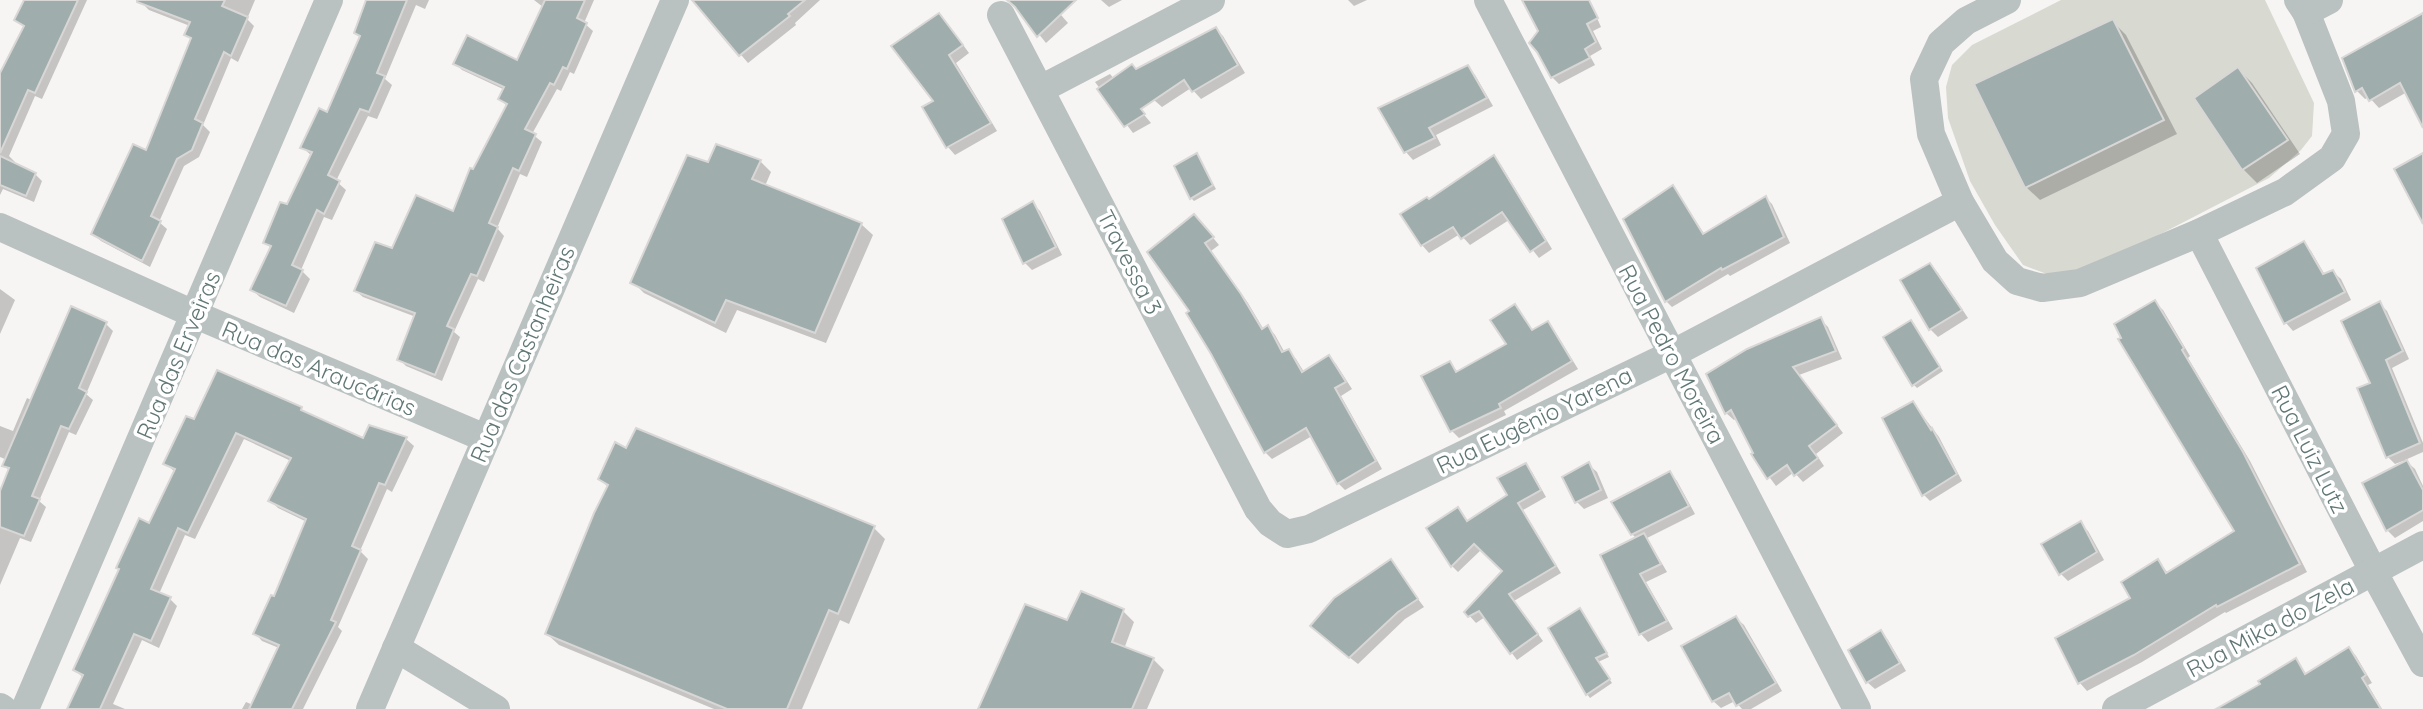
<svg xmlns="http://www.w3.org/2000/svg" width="2423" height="709" font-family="Quicksand,sans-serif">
<rect width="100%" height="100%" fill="#f7f5f4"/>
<path fill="#d8d9d1" d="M2061,0H2265L2314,103L2312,136L2301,150L2269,178L2091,270L2047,274L2023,265L1995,225L1970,181L1948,118L1946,87L1952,65L1972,45Z"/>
<g fill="#0003">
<path d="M26,0H87L42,99L35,96L9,156L15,162L14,164L35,174L42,181L34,202L3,189L0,195V76L25,28L16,20Z"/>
<path d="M143,0H255L247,19L254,26L238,62L231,58L203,125L210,132L199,157L184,166L159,222L167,229L150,267L101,241L93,234L147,153L192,40L186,34L190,26L149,10L142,3Z"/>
<path d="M379,0H429L425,9L416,5L385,79L392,85L377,119L368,116L336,181L346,190L332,220L324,217L301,270L310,279L294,313L260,297L252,290L272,249L265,242L288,207L312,156L302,147L328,114L361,38L356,33Z"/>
<path d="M534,0H594L584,23L593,31L574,74L570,72L561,91L557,89L532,134L542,142L527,177L520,174L497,228L504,236L484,282L478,279L454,332L460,337L442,381L406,366L399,359L416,317L363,297L356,291L393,250L454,214L507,106L500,99L505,90L462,70L455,63L518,62L543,7Z"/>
<path d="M713,0H820L795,23L796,25L748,63L702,9Z"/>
<path d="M1018,0H1048L1068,23L1046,43L1014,3Z"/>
<path d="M1101,0H1122L1109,7Z"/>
<path d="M1348,0H1367L1354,6Z"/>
<path d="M1524,0H1589L1601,27L1593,31L1602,49L1590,56L1595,65L1559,84L1552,77L1540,32Z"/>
<path d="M2423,15V124L2407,92L2379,108L2369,97L2365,99L2357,91Z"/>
<path d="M2112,21L2126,35L2177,134L2040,200L2026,187Z"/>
<path d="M947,23L969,53L956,63L997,131L955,155L948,147L924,107L935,101Z"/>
<path d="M1215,29L1223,36L1245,73L1201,99L1191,88L1162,107L1154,100L1139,70Z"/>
<path d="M1467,67L1475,75L1493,106L1436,135L1441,145L1413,160L1406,152L1381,108Z"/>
<path d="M2238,69L2252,83L2300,154L2257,183L2243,169Z"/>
<path d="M1110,74L1151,123L1133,133L1095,82Z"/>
<path d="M1197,155L1216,189L1194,201L1191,198Z"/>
<path d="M1494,158L1501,165L1552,249L1539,258L1509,220L1470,245L1460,234L1429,253L1422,245L1430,201Z"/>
<path d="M760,161L771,172L765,186L861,224L873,235L826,343L737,310L726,333L644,293L633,282L709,165Z"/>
<path d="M1673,187L1705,235L1766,198L1772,204L1790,243L1730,276L1728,274L1672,307L1666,301Z"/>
<path d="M1032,203L1040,211L1062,255L1032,270L1025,263Z"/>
<path d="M1201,223L1219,245L1211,251L1248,303L1264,330L1268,327L1275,335L1285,353L1289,351L1296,359L1304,372L1329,357L1336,364L1352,389L1341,396L1382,469L1345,490L1338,483L1312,436L1272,459L1265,452L1192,312Z"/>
<path d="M2304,243L2311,251L2325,275L2333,272L2341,279L2351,300L2293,331L2286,323L2258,269Z"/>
<path d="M1930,265L1938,273L1968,318L1938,337L1930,329Z"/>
<path d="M0,289L15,300L0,334Z"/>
<path d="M2155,303L2163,310L2190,356L2188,358L2250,461L2307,572L2226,613L2225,612L2142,662L2087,691L2080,683L2058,639L2132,599L2158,561L2168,573L2236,532Z"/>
<path d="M2379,303L2387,311L2409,359L2392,368L2423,443V452L2405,460L2415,469L2423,486V521L2395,538L2387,530L2404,464L2403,461L2395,464L2388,457L2373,384Z"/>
<path d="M1515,306L1533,331L1547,323L1554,330L1578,369L1504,411L1506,415L1459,438L1452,431L1423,377L1449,363L1458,372L1508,345Z"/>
<path d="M1820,319L1828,327L1842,359L1799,375L1843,433L1816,454L1824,466L1803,482L1794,472L1776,486L1753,455L1755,453L1737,418L1734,420L1726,413Z"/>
<path d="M106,324L113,331L86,394L93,400L76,435L69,432L39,501L46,507L31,542L20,538L0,585V495L10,471L4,465L7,460L0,457V426L13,431L27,398L31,400Z"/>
<path d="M1914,326L1943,371L1917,388L1914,385Z"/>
<path d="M1913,403L1939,437L1962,481L1930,501L1924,495Z"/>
<path d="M301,409L306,414L364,440L370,427L406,439L414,446L392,492L387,489L360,551L368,559L338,627L342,631L303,709H242L246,702L253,705L279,648L262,641L255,633L275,598L307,522L278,508L271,501L291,461L244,439L195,539L185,535L159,594L170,599L177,606L159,648L142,640L113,704L125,709H69L82,677L75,669L175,472L165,463L195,422Z"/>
<path d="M637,430L874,528L885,539L849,624L840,620L802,709H714L559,645L547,634L609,488L600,479L627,450Z"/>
<path d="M1525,465L1532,472L1546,497L1523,510L1561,573L1514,601L1543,641L1517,660L1485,617L1476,623L1466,612L1504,571L1482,549L1458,572L1452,566L1458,510L1468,522L1509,495Z"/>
<path d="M1589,465L1597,472L1608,498L1584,509L1577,502Z"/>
<path d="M1670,473L1677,481L1695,514L1647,538L1667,572L1646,582L1673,629L1648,642L1641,634L1603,556L1637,539L1632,534Z"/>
<path d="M2080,524L2088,531L2104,560L2068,581L2061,574Z"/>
<path d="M1390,562L1424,607L1405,619L1358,664L1320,634Z"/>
<path d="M1123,611L1134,622L1124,649L1153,659L1164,670L1147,709H980L1068,622Z"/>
<path d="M1583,613L1609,657L1598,662L1612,683L1590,698L1587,694Z"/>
<path d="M1736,618L1744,625L1782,691L1751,709H1742L1735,701L1721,708L1713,701Z"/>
<path d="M1880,633L1888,640L1906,671L1875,689L1867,682Z"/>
<path d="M2349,649L2356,656L2372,683L2368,685L2382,709H2219L2262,685L2296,661L2307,675Z"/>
</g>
<g fill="#9fadac" stroke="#d8d7d6" stroke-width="2">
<path d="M24,0H78L35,93L28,90L0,153V73L24,26L14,20Z"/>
<path d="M137,0H225L222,6L248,17L231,56L224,52L195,119L203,123L192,150L177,159L151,216L161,221L142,261L91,234L133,144L146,150L191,38L184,35L190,22L137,2Z"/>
<path d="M366,0H407L377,73L385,76L369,112L360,109L328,175L340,181L324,214L317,210L292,265L303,270L286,306L250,290L271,246L263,243L280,202L287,204L312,152L300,148L319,108L327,112L360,36L354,33Z"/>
<path d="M545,0H585L577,18L587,23L567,69L563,67L554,85L550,83L525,129L536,134L519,171L513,168L489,223L498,227L477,276L471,274L447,326L454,329L435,375L397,360L415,313L354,291L375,242L392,248L416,195L453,211L470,168L473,169L507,104L498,99L504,87L453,64L467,35L517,60Z"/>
<path d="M692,0H805L788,14L790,16L739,56Z"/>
<path d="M1007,0H1076L1037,37L1015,7Z"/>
<path d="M1522,0H1589L1598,18L1587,24L1596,42L1585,49L1590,58L1551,78L1537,52L1529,43L1538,31Z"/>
<path d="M939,13L963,45L949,55L991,123L946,148L922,107L933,101L891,46Z"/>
<path d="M2423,13V128L2400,83L2369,101L2362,88L2355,92L2342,58Z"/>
<path d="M2113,19L2164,120L2025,188L1974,84Z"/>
<path d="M1216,27L1238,65L1192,92L1184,80L1141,109L1145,114L1124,127L1097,89L1132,64L1136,69Z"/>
<path d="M1468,65L1487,98L1429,128L1435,138L1404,153L1378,108Z"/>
<path d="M2238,67L2288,140L2242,170L2194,98Z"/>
<path d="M716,144L761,160L752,179L862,223L815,333L726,300L715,323L630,283L687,155L708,162Z"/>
<path d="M1197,153L1213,185L1190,199L1174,166Z"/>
<path d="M2423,153V224L2394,169Z"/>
<path d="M1494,155L1546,241L1530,252L1502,212L1461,239L1453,227L1421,246L1400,214L1427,197L1429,199Z"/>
<path d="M0,156L36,173L26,196L0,185Z"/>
<path d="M1673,185L1703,234L1766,196L1784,237L1722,270L1721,268L1665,302L1623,219Z"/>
<path d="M1033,201L1056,247L1023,264L1002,219Z"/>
<path d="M1194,214L1214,237L1205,243L1241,294L1262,329L1268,325L1282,352L1289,349L1302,372L1329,355L1346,382L1335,388L1376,461L1337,484L1306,428L1264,453L1211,354L1186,313L1189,311L1147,252Z"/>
<path d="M2304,241L2323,274L2333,270L2345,292L2284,324L2256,268Z"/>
<path d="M1930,263L1962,310L1929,330L1900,280Z"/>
<path d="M2155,300L2184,348L2182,350L2243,452L2300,564L2217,607L2216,605L2134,655L2078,684L2055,638L2130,598L2121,582L2158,559L2166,573L2234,531L2118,339L2121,338L2114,324Z"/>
<path d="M2380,301L2403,351L2386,360L2420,443L2386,458L2357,388L2370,383L2341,321Z"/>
<path d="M1515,304L1532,330L1548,321L1572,361L1499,404L1501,408L1450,432L1421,376L1450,361L1456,372L1506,344L1490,320Z"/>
<path d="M71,306L107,322L79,388L87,392L69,429L61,426L32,496L40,499L24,536L0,527V491L9,468L2,466Z"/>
<path d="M1821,317L1836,351L1793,367L1837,425L1809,446L1818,458L1794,476L1787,465L1767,479L1751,454L1753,453L1731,410L1725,414L1706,374L1747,349Z"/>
<path d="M1911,320L1940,367L1912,386L1883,337Z"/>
<path d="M217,370L302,407L301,410L363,438L369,425L407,437L385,485L379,483L352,546L361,550L331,620L336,622L292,709H249L279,645L253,634L271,595L274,596L306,519L268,501L291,458L236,433L188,533L178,528L151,589L171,597L151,641L134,634L100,709H67L83,675L73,670L119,569L116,568L139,518L149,523L175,469L163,464L186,416L194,419Z"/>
<path d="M1913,401L1931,430L1932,428L1957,474L1922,496L1882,418Z"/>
<path d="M636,428L875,526L838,614L829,610L787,709H727L545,634L594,513L608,485L598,479L615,442L626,448Z"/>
<path d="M2407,460L2423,490V510L2386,531L2362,483Z"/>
<path d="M1589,462L1601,490L1575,503L1562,477Z"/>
<path d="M1526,463L1541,490L1518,503L1556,566L1509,594L1538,634L1510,654L1479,611L1468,617L1464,612L1502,571L1474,544L1451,567L1426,528L1458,507L1467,521L1507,495L1497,478Z"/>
<path d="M1670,471L1689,506L1631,535L1611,502Z"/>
<path d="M2081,521L2097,552L2059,575L2041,544Z"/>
<path d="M1644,533L1661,564L1640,574L1667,621L1639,635L1600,555Z"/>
<path d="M1391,559L1418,599L1398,612L1349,658L1310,626L1334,598Z"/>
<path d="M1081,591L1124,609L1112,642L1154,658L1132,709H978L1025,604L1067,620Z"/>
<path d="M1580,608L1607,653L1596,658L1610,679L1586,695L1548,628Z"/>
<path d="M1736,616L1776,683L1736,706L1729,693L1712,702L1681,646Z"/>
<path d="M1881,630L1900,663L1866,683L1848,650Z"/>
<path d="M2349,647L2366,675L2362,678L2381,709H2216L2260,684L2258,681L2296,658L2305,674Z"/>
</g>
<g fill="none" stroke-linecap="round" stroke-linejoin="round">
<g stroke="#b9c1c1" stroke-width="28">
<path d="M1488,0L1857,709"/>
<path d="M2007,0L1966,21L1941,43L1924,79L1931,134L1960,202L1995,261L2017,281L2042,288L2080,283L2199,233L2285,192L2332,158L2346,134L2341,101L2306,12L2298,0"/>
<path d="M2306,12L2329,0"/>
<path d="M1001,15L1258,509L1270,523L1287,534L1309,529L1672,354L1960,202"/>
<path d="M1041,89L1211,0"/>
<path d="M0,227L196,315L485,438"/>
<path d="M2199,233L2373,571L2423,663"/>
<path d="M396,648L496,709"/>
<path d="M0,707L3,709"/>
<path d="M25,709L329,0"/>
<path d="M370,709L675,0"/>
<path d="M2116,709L2423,545"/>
</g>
</g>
<g text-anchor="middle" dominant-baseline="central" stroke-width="7" stroke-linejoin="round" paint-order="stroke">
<g font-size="23" fill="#607775" stroke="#fff">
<text transform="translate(1130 262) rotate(63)">Travessa 3</text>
<text transform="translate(522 354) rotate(-67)">Rua das Castanheiras</text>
<text transform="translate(1672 354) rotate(62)">Rua Pedro Moreira</text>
<text transform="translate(178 355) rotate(-67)">Rua das Erveiras</text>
<text transform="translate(319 368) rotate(23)">Rua das Araucárias</text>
<text transform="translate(1534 420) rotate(-26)">Rua Eugênio Yarena</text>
<text transform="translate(2310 449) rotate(63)">Rua Luiz Lutz</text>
<text transform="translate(2270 627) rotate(-28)">Rua Mika do Zela</text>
</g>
</g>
</svg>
